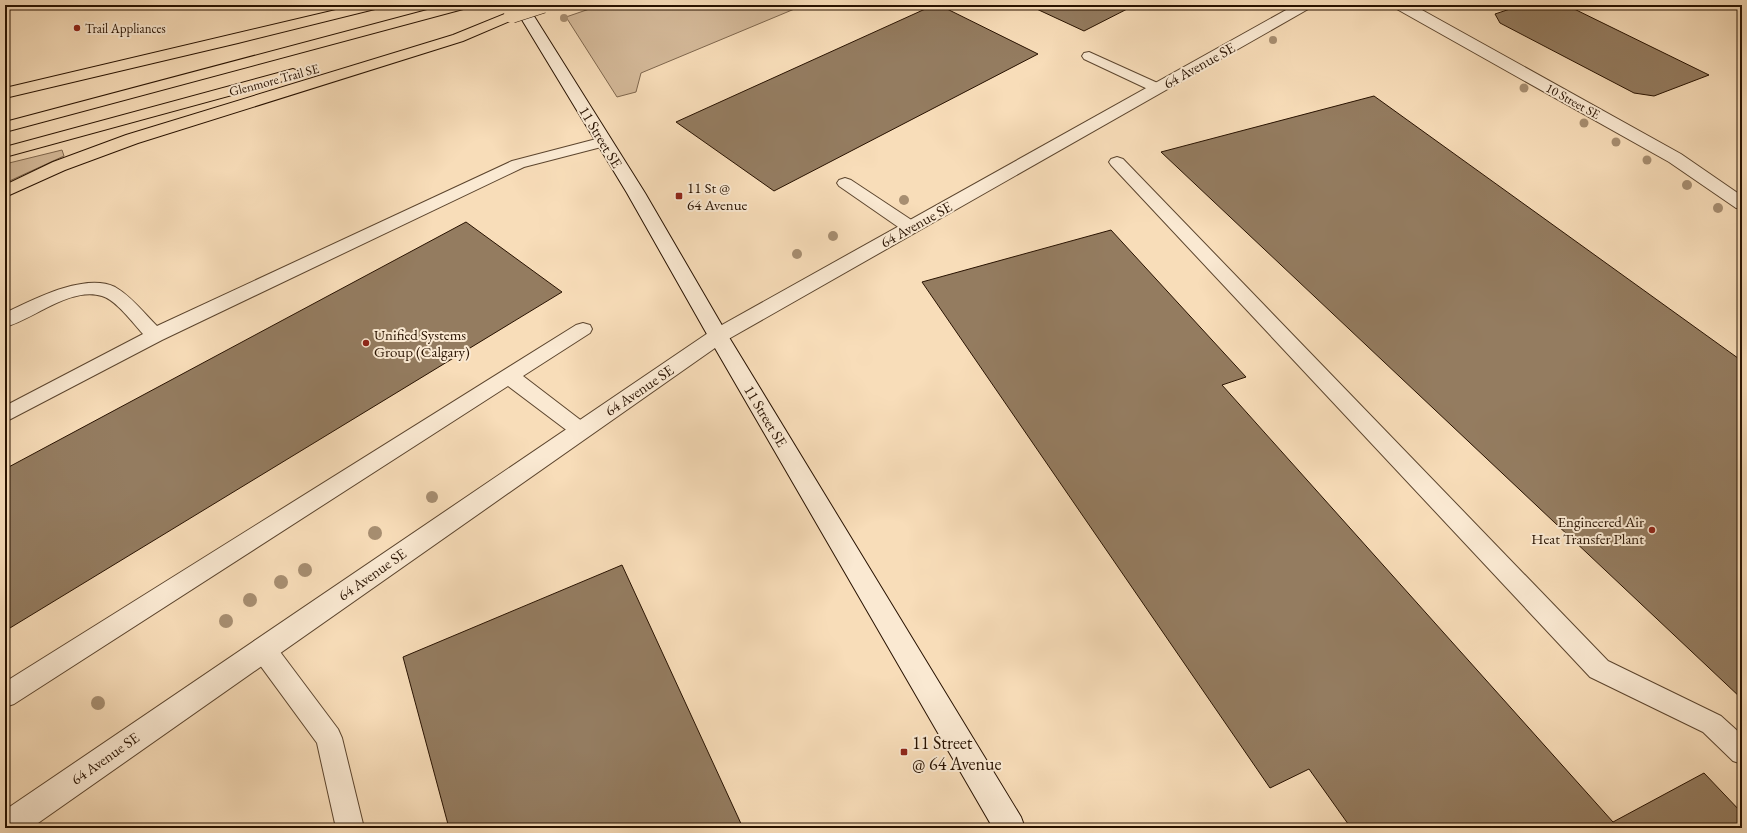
<svg xmlns="http://www.w3.org/2000/svg" width="1747" height="833" font-family="'EB Garamond',serif">
<rect width="100%" height="100%" fill="#f8ddb9"/>
<filter id="stains"><feTurbulence type="fractalNoise" baseFrequency=".005" numOctaves="4"/><feColorMatrix values="0 0 0 0 .2 0 0 0 0 .09 0 0 0 0 .02 0 0 0 .5 -.17"/></filter>
<radialGradient id="worn" r=".72"><stop offset=".6" stop-color="#630" stop-opacity="0"/><stop offset="1" stop-color="#630" stop-opacity=".3"/></radialGradient>
<g fill="#d5ba9a" stroke="#7e664d">
<path d="M601,5H804L641,73L636,92L617,97L566,17Z"/>
<path d="M62,150L64,156L5,183V164Z"/>
</g>
<g fill="#947c60" stroke="#281200">
<path d="M934,5H939L1038,54L774,191L676,122Z"/>
<path d="M1028,5H1135L1084,31Z"/>
<path d="M1522,5H1566L1709,75L1654,96L1634,93L1500,23L1495,14Z"/>
<path d="M1374,96L1742,361V699L1161,152Z"/>
<path d="M466,222L562,292L5,631V469Z"/>
<path d="M1111,230L1246,377L1222,385L1613,822L1704,773L1742,813V828H1351L1309,769L1270,788L922,282Z"/>
<path d="M622,565L743,828H449L403,657Z"/>
</g>
<g fill="none" stroke-linecap="round" stroke-linejoin="round">
<defs>
<g id="lane">
<path d="M1089,52L1162,85L1164,88L1162,91H1152L1084,59L1082,56L1084,53Z"/>
<path d="M604,137L609,139L612,142L609,145L524,167L162,340L5,422V406L143,334C133,323 116,300 102,296C71,286 34,319 5,327V313C32,300 85,272 115,287C131,296 144,313 157,326L512,161Z"/>
<path d="M1117,157L1123,159L1608,661L1721,716L1742,735V764L1733,761L1703,732L1590,677L1111,165L1109,162L1111,159Z"/>
<path d="M845,178L851,180L916,223L918,227L916,231L910,232L904,231L839,186L837,183L839,180Z"/>
<path d="M583,323L590,325L592,329L590,333L523,376L587,425L590,430L587,435L580,438L573,435L508,386L14,704L5,707V682L576,325Z"/>
<path d="M263,638L272,641L338,729L342,738L364,828H336L317,743L254,657L251,649L254,641Z"/>
</g>
<g id="street">
<path d="M1295,5H1312L1310,8L725,341L31,828H5V810L711,331Z"/>
<path d="M1393,5H1413L1681,154L1742,196V209L1736,208L1669,162L1395,8Z"/>
</g>
<path id="secondary" d="M513,5H527L645,193L727,334L1021,817L1025,828H993L708,336L627,193Z"/>
<g id="highway">
<path d="M357,5H381L379,8L238,43L5,98V88Z"/>
<path d="M446,5H469L467,8L5,132V122Z"/>
<path d="M512,11L517,12L519,15L517,18L463,41L138,143L65,170L5,197V185L53,162L126,135L453,35Z"/>
<path d="M293,69L298,71L301,74L298,77L5,157V147Z"/>
</g>
</defs>
<use href="#lane" stroke="#5c452e" stroke-width="2"/>
<use href="#street" stroke="#5c452e" stroke-width="2"/>
<use href="#secondary" stroke="#281200" stroke-width="2"/>
<use href="#highway" stroke="#281200" stroke-width="2"/>
<use href="#lane" fill="#fae9d2" fill-rule="evenodd"/>
<use href="#street" fill="#fae9d2" fill-rule="evenodd"/>
<use href="#secondary" fill="#fae9d2" fill-rule="evenodd"/>
<use href="#highway" fill="#f8ddb9" fill-rule="evenodd"/>
<defs>
<path id="highway-bridge" d="M512,15L543,5"/>
</defs>
<use href="#highway-bridge" stroke="#281200" stroke-width="17" stroke-linecap="butt"/>
<use href="#highway-bridge" stroke="#f8ddb9" stroke-width="16"/>
</g>
<g fill="#a78e71">
<circle cx="564" cy="18" r="4"/>
<circle cx="1273" cy="40" r="4"/>
<circle cx="1524" cy="88" r="4.5"/>
<circle cx="1584" cy="123" r="4.5"/>
<circle cx="1616" cy="142" r="4.5"/>
<circle cx="1647" cy="160" r="4.5"/>
<circle cx="1687" cy="185" r="5"/>
<circle cx="904" cy="200" r="5"/>
<circle cx="1718" cy="208" r="5"/>
<circle cx="833" cy="236" r="5"/>
<circle cx="797" cy="254" r="5"/>
<circle cx="432" cy="497" r="6"/>
<circle cx="375" cy="533" r="7"/>
<circle cx="305" cy="570" r="7"/>
<circle cx="281" cy="582" r="7"/>
<circle cx="250" cy="600" r="7"/>
<circle cx="226" cy="621" r="7"/>
<circle cx="98" cy="703" r="7"/>
</g>
<g fill="#8f2418" stroke="#fae9d2" stroke-width="1.5">
<circle cx="77" cy="28" r="4"/>
<rect x="675" y="192" width="8" height="8" rx="2"/>
<circle cx="366" cy="343" r="4"/>
<circle cx="1652" cy="530" r="4"/>
<rect x="900" y="748" width="8" height="8" rx="2"/>
</g>
<g text-anchor="middle" dominant-baseline="central" stroke-width="4" stroke-linejoin="round" paint-order="stroke">
<g font-size="13" fill="#281200" stroke="#fae9d2" text-anchor="start">
<text x="85" y="28">Trail Appliances</text>
</g>
<g font-size="13" fill="#281200" stroke="#fae9d2">
<text transform="translate(274 80) rotate(-15)">Glenmore Trail SE</text>
<text transform="translate(1573 101) rotate(29)">10 Street SE</text>
</g>
<g font-size="15" fill="#281200" stroke="#fae9d2">
<text transform="translate(1199 65) rotate(-29)">64 Avenue SE</text>
<text transform="translate(601 137) rotate(59)">11 Street SE</text>
<text transform="translate(916 224) rotate(-29)">64 Avenue SE</text>
<text transform="translate(639 390) rotate(-34)">64 Avenue SE</text>
<text transform="translate(766 416) rotate(59)">11 Street SE</text>
<text transform="translate(372 574) rotate(-35)">64 Avenue SE</text>
<text transform="translate(105 758) rotate(-35)">64 Avenue SE</text>
</g>
<g font-size="15" fill="#281200" stroke="#fae9d2" text-anchor="start">
<text x="687" y="187">11 St @<tspan x="687" dy="17">64 Avenue</tspan></text>
<text x="374" y="334">Unified Systems<tspan x="374" dy="17">Group (Calgary)</tspan></text>
<text x="1644" y="521" text-anchor="end">Engineered Air<tspan x="1644" dy="17">Heat Transfer Plant</tspan></text>
</g>
<g font-size="18" fill="#281200" stroke="#fae9d2" text-anchor="start">
<text x="912" y="742">11 Street<tspan x="912" dy="21">@ 64 Avenue</tspan></text>
</g>
</g>
<rect width="1747" height="833" fill="none" stroke="#f8ddb9" stroke-width="20"/>
<rect x="6" y="6" width="1735" height="821" fill="none" stroke="#281200" stroke-width="2"/>
<rect x="10" y="10" width="1727" height="813" fill="none" stroke="#281200"/>
<rect width="100%" height="100%" filter="url(#stains)"/>
<rect width="100%" height="100%" fill="url(#worn)"/>
</svg>
